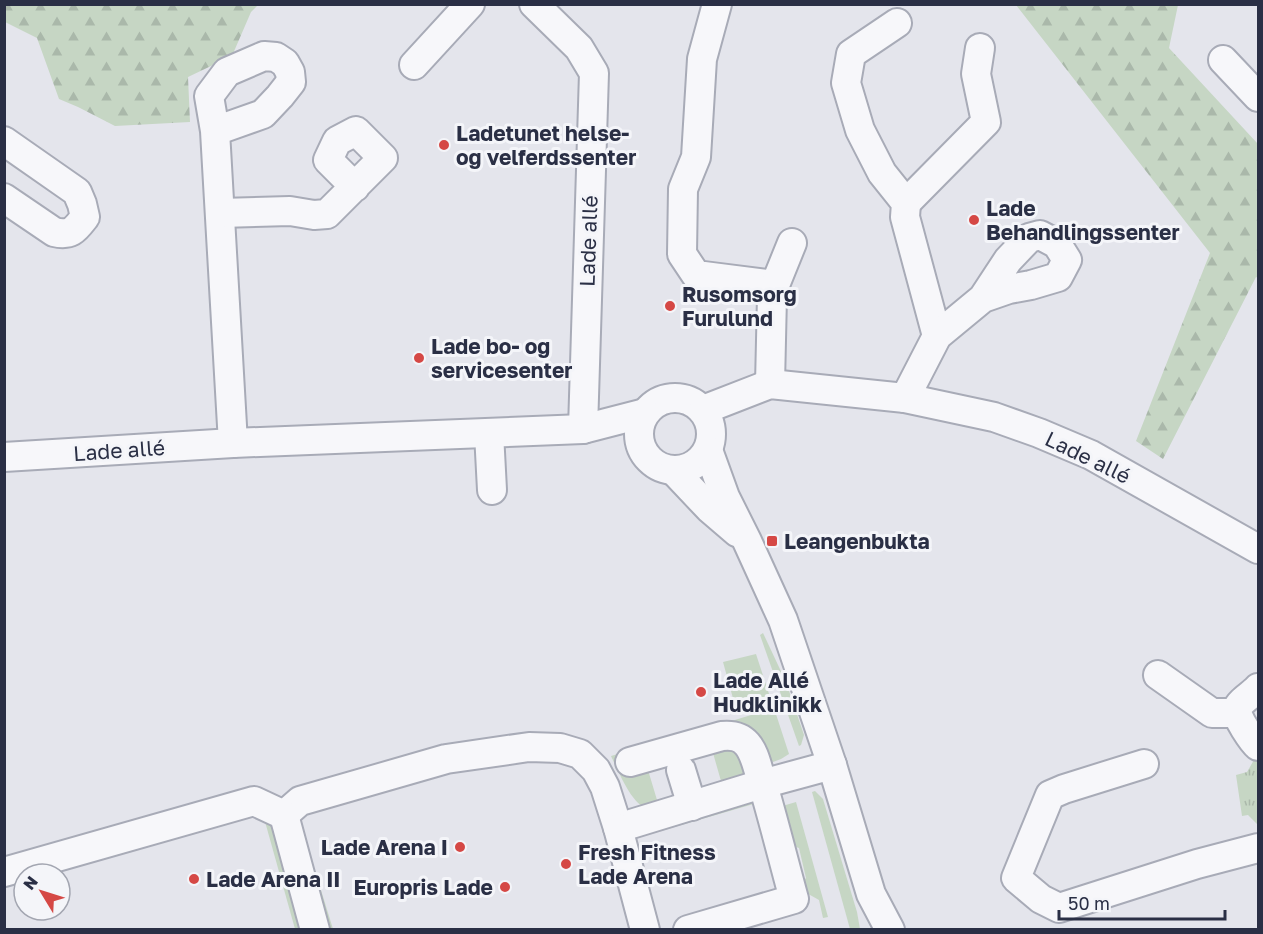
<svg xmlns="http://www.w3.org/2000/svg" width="1263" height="934" font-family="'Golos Text',sans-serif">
<defs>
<pattern id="forest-firs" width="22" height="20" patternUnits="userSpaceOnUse" patternTransform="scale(1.5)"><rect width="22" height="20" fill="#c6d6c4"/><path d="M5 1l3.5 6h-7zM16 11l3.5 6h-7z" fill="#aab8aa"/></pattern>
<pattern id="park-tufts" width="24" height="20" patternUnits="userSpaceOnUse" patternTransform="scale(1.5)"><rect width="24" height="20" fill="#c6d6c4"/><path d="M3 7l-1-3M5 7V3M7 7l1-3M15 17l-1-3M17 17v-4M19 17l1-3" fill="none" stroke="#aab8aa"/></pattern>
</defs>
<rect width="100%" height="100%" fill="#e4e5ec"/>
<g fill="#c6d6c4">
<path d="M763,633L786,682L804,735L801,745L799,746L760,635Z"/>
<path d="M756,654L770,697L745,704L743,699L734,702L723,662Z"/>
<path d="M774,708L789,754L781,759L773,762L722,724Z"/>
<path d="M729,749L741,755L745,776L698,789L721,781L713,753Z"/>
<path d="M628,751L648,770L657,800L679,794C671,798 655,808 648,808C633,808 617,768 611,756Z"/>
<path d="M815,791L823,799L857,912L860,929H850L812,792Z"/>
<path d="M755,799L757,803L640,837L645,831Z"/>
<path d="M796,802L828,917L823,918L819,900L803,891L801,884L806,878L799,848L790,845L779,807Z"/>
<path d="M264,818L273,824L302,929H295Z"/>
<path d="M304,835L333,929H327Z"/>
</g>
<g fill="url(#forest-firs)">
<path d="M4,5H258L251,12L232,56L188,77L190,122L115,126L78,107L59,99L37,38L5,22Z"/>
<path d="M1016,5H1178L1169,48L1258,144V278L1256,277L1163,459L1136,441L1210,253Z"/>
</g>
<path fill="url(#park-tufts)" d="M1258,753V825L1248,815L1242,816L1236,775L1247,772Z"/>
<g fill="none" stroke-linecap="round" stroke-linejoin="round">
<defs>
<g id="minor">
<path d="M534,4L579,48L594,73L583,429"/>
<path d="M717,4L702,59L696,157L683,189L682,254L696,275L775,285L772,296L770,384"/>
<path d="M897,23L851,54L846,83L860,130L882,173L906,203L905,217L937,336"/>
<path d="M1223,60L1258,97"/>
<path d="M414,65L470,4"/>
<path d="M215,131L263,114L280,96L291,82L290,72L285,63L276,57L264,56L227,72L209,96L215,131L233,443"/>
<path d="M4,141L77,192L82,204L85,217C75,230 71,236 54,232L4,198"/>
<path d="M906,203L986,122L976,74L980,48"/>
<path d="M220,213L290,211L314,215L327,214L383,158L356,131L337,141L328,160L355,187"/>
<path d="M775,285L792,243"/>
<circle cx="675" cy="434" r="36"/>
<path d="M905,398L937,336L983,298L1008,260L1029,238L1040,235L1057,244L1067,260L1058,277L1031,285L1009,289L983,298"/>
<path d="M703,410L770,384L905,398L994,417L1039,433L1091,455L1258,549"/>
<path d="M489,433L492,490"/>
<path d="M708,450L725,497L747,541L783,620L832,765L871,894L890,930"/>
<path d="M4,457L233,443L583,429L645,413"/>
<path d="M674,471L709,508L737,532"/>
<path d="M1158,675L1212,713H1237"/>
<path d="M1258,688C1253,694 1240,701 1237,709C1235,716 1253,742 1258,746"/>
<path d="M630,762L722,736C732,735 740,736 747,744C755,753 757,767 761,778C773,818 783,859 794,899L688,930"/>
<path d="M1144,764L1064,789L1050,795L1016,878L1041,899L1059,908L1197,864L1258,848"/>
<path d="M681,770L692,806"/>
<path d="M284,815L300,801L446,759L529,747L560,748L580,754L596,770L605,787L618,828L762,784L832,765"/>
<path d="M284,815L315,930"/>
<path d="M618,828L645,930"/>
<path d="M4,872L254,801L284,815"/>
</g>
</defs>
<use href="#minor" stroke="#a8abb7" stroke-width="32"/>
<use href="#minor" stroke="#f7f7fa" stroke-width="28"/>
</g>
<g fill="#d54845" stroke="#f4f5f9" stroke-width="2">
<circle cx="444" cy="145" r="6"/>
<circle cx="974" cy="220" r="6"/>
<circle cx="670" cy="306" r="6"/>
<circle cx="419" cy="358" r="6"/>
<rect x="766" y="535" width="12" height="12" rx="3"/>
<circle cx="701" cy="692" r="6"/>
<circle cx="460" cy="847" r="6"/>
<circle cx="566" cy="864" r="6"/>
<circle cx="194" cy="879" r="6"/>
<circle cx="505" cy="887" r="6"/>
</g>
<g text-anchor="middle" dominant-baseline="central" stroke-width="6" stroke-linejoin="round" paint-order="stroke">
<g font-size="21" font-weight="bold" fill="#2a2f45" stroke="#f4f5f9" text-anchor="start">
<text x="456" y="133">Ladetunet helse-<tspan x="456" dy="24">og velferdssenter</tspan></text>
<text x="986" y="208">Lade<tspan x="986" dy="24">Behandlingssenter</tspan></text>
<text x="682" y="294">Rusomsorg<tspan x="682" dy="24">Furulund</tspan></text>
<text x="431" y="346">Lade bo- og<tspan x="431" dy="24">servicesenter</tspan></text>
<text x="784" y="541">Leangenbukta</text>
<text x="713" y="680">Lade Allé<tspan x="713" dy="24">Hudklinikk</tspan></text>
<text x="448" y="847" text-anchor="end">Lade Arena I</text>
<text x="578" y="852">Fresh Fitness<tspan x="578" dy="24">Lade Arena</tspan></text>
<text x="206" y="879">Lade Arena II</text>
<text x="493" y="887" text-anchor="end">Europris Lade</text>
</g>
<g font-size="21" fill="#2a2f45" stroke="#f4f5f9">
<text transform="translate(588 241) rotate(-88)">Lade allé</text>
<text transform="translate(119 450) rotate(-4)">Lade allé</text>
<text transform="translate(1088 457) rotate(26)">Lade allé</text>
</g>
</g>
<rect width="1263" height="934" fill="none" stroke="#2a2f45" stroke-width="12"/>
<g transform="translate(42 892) rotate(308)"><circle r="28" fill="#f4f5f9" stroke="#a3a6b1" stroke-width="1.5"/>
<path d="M0-4.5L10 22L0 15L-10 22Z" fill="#d54845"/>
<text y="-9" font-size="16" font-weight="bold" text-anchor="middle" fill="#2a2f45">N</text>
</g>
<path d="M1059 910v9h166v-9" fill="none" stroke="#2a2f45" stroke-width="3"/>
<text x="1068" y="910" font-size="18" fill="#2a2f45" stroke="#f4f5f9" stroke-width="4.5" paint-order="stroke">50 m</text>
</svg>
